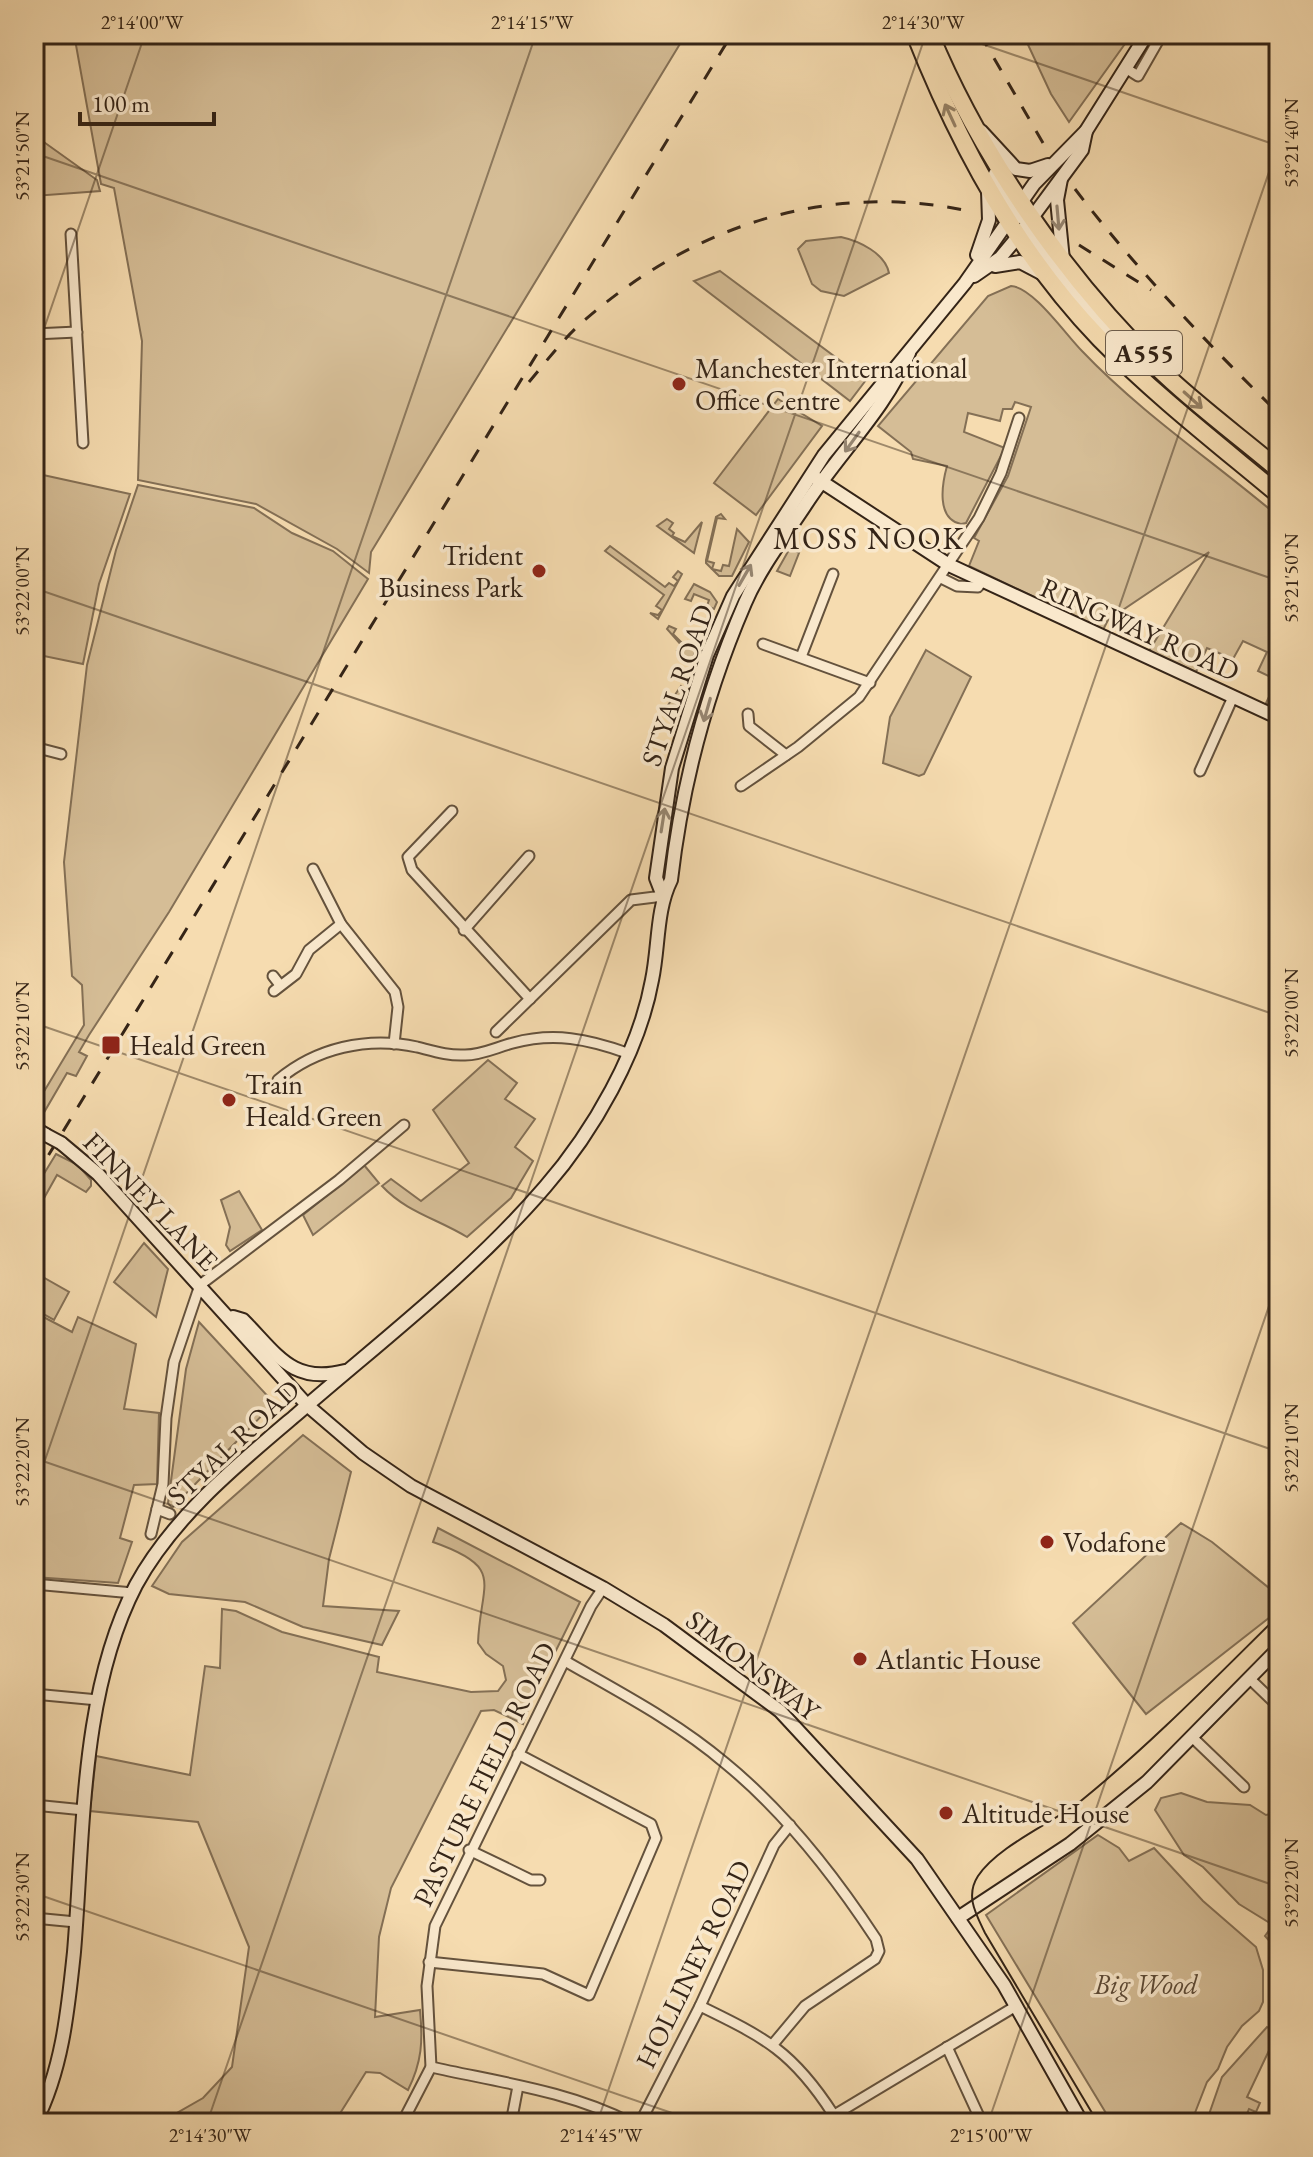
<svg xmlns="http://www.w3.org/2000/svg" width="1313" height="2157" font-family="'EB Garamond',serif">
<rect width="100%" height="100%" fill="#f6dcb0"/>
<filter id="stains"><feTurbulence type="fractalNoise" baseFrequency=".0025" numOctaves="4"/><feColorMatrix values="0 0 0 0 .2 0 0 0 0 .09 0 0 0 0 .02 0 0 0 .5 -.17"/></filter>
<radialGradient id="worn" r=".72"><stop offset=".6" stop-color="#630" stop-opacity="0"/><stop offset="1" stop-color="#630" stop-opacity=".3"/></radialGradient>
<g fill="#d5bd96" stroke="#847056" stroke-width="2">
<path d="M74,34H686L371,552L369,573L337,549L256,504L138,480L142,341L114,188L101,184Z"/>
<path d="M1023,34H1132L1069,122L1051,94Z"/>
<path d="M34,135L97,180L100,191L34,196Z"/>
<path d="M841,237C859,241 885,253 889,273L844,296L821,291L812,284L798,249L806,241Z"/>
<path d="M720,271L866,380L850,401L694,281Z"/>
<path d="M1011,286C1033,287 1066,335 1082,351C1142,414 1213,461 1279,517V709L1266,703L1277,680L1258,671L1267,652L1243,641L1233,659L1207,648L1196,672L1149,651L1209,552L1108,620L1103,630L969,566L979,541L974,538L1008,476L1031,407L1015,402L1012,409H1003L1000,421L968,413L964,432L1005,448L966,523L961,524C936,519 942,484 947,466L913,459L911,452L878,426L988,296Z"/>
<path d="M778,399L822,426L756,515L714,483Z"/>
<path d="M34,473L130,494L99,584L83,664L34,654Z"/>
<path d="M138,485L254,508L292,533L333,551L368,579L169,912L89,1035L79,1052L87,1056L76,1076L67,1073L39,1121L34,1118V1108L84,1025L82,985L72,976L64,862L87,665L116,550Z"/>
<path d="M721,514L725,519L717,518L707,561L714,563L712,569L721,571L723,565L729,566L737,529L749,542L732,576H719L706,563V560L716,517Z"/>
<path d="M667,519L673,523L669,529L674,533L672,536L685,542L702,522L694,553L657,526Z"/>
<path d="M610,546L665,587L669,583L674,586L678,581L673,577L678,571L682,574L658,619L650,613L658,615L662,610L656,606L664,595L605,551Z"/>
<path d="M790,548L799,553L790,576L777,571Z"/>
<path d="M694,584L710,592L717,602L714,609L707,606L709,600L694,594L691,601L685,599Z"/>
<path d="M669,626L676,629L673,634L684,645L688,641L694,646L699,640L691,664L681,660L677,651L683,647L667,629Z"/>
<path d="M926,650L971,677L924,774L919,776L883,763L890,717Z"/>
<path d="M681,686L685,690L677,717L664,711Z"/>
<path d="M488,1060L517,1083L505,1099L535,1119L515,1147L533,1161L511,1198L467,1237C438,1219 406,1212 382,1186L391,1179L421,1201L469,1163L433,1110Z"/>
<path d="M56,1154L78,1165L91,1180V1186L86,1192L57,1175L34,1216V1190Z"/>
<path d="M364,1165L379,1183L313,1235L303,1215Z"/>
<path d="M239,1191L262,1230L230,1251L226,1245L230,1227L221,1200Z"/>
<path d="M144,1243L168,1269L156,1317L114,1282Z"/>
<path d="M34,1272L69,1292L54,1320L34,1309Z"/>
<path d="M34,1312L72,1332L78,1317L136,1344L124,1409L159,1413L157,1484L134,1485L120,1538L132,1542L118,1583L34,1577Z"/>
<path d="M199,1322L274,1403L172,1508L168,1503L186,1369Z"/>
<path d="M303,1435L351,1472L329,1559L323,1606L399,1611L382,1645L303,1627L245,1602L169,1594L152,1586L182,1542Z"/>
<path d="M1181,1523L1212,1542L1279,1596V1610L1146,1714L1073,1623Z"/>
<path d="M438,1528L580,1602L530,1703L523,1724L494,1710L481,1711L391,1888L379,1937L375,2017L420,2010C423,2041 422,2062 408,2090L380,2073L366,2072L334,2123H175L177,2113L203,2098L232,2067L249,1947L198,1822L90,1811L96,1756L190,1775L205,1666L220,1668L222,1609L236,1611L282,1632L379,1657L377,1672L471,1692L498,1691L506,1680L503,1666L486,1654L478,1643C480,1582 507,1568 433,1542Z"/>
<path d="M1181,1793L1207,1802L1250,1805L1266,1815L1279,1812V1917L1274,1924L1279,1927V1952L1265,1936L1273,1925L1239,1904L1203,1867L1184,1855L1155,1810L1161,1798Z"/>
<path d="M1098,1835L1119,1848L1129,1861L1154,1848L1203,1901L1256,1947L1263,1970V2002L1259,2011L1242,2026L1227,2047L1218,2069L1207,2082L1191,2123H1112L986,1915Z"/>
<path d="M1267,2027L1279,2034V2044L1273,2042L1247,2097L1260,2103L1256,2112L1249,2109L1245,2118L1254,2123H1206L1222,2077Z"/>
</g>
<g fill="none" stroke-linecap="round" stroke-linejoin="round">
<defs>
<g id="street">
<path d="M1127,69L1138,76L1162,34"/>
<path d="M71,234L83,443"/>
<path d="M34,334L77,332"/>
<path d="M941,578L957,586L978,587L982,581"/>
<path d="M763,644L870,683"/>
<path d="M801,657L833,574"/>
<path d="M748,714L749,726L786,755"/>
<path d="M34,747L61,754"/>
<path d="M1200,771L1233,697"/>
<path d="M741,786L798,747L859,697L979,518L1001,473L1019,418"/>
<path d="M452,811L408,857L412,870L530,999"/>
<path d="M313,869L341,924L395,992L398,1007L394,1044"/>
<path d="M464,930L529,856"/>
<path d="M273,976L280,985"/>
<path d="M274,991L296,974L309,950L341,924"/>
<path d="M496,1032L631,900L663,896"/>
<path d="M278,1080C316,1048 367,1036 417,1047C433,1051 448,1056 465,1055C482,1055 497,1047 513,1043C554,1032 588,1039 627,1053"/>
<path d="M157,1509L163,1484L166,1418L174,1362L200,1285L339,1180L404,1125"/>
<path d="M151,1534L157,1509L170,1514"/>
<path d="M34,1584L133,1593"/>
<path d="M565,1661C619,1692 677,1722 725,1763C785,1812 834,1875 876,1939L879,1951L875,1959L805,2006L774,2043"/>
<path d="M1250,1679L1279,1707"/>
<path d="M34,1694L98,1700"/>
<path d="M1193,1738L1244,1787"/>
<path d="M1275,1780L1279,1775"/>
<path d="M34,1805L84,1810"/>
<path d="M469,1850L531,1880H540"/>
<path d="M34,1918L76,1922"/>
<path d="M429,1962L543,1974L589,1995L656,1838L651,1824L518,1754"/>
<path d="M700,2006C766,2038 793,2052 833,2114"/>
<path d="M947,2047L982,2123"/>
<path d="M431,2067C498,2082 570,2091 631,2123"/>
<path d="M402,2123L431,2067L427,1986L435,1926L591,1606L603,1588"/>
<path d="M511,2123L518,2086"/>
<path d="M640,2123L700,2006L774,1845L790,1825"/>
<path d="M821,2123L1016,2006"/>
</g>
<g id="secondary">
<path d="M981,131L1016,169L1030,171L1048,165"/>
<path d="M995,174L1019,217"/>
<path d="M1061,179L1057,200L1063,260"/>
<path d="M1023,202C1016,241 1115,336 1140,370"/>
<path d="M977,255L989,220L988,191"/>
<path d="M995,266L1020,262L1041,273"/>
<path d="M974,276L1000,258L1020,234L1082,150L1086,131"/>
<path d="M816,478L949,565L1279,718"/>
<path d="M663,896L656,878L672,768L707,655L733,596L824,455L965,283L1034,184L1086,131L1147,34"/>
<path d="M34,1128L46,1135"/>
<path d="M61,1143L98,1174L307,1405L363,1453L411,1486L603,1588L664,1625L780,1711L917,1859L1004,1985L1082,2123"/>
<path d="M233,1317L243,1320C277,1354 292,1385 345,1371"/>
<path d="M958,1918L1070,1844L1147,1782L1279,1648"/>
<path d="M35,2123C62,2071 68,2010 74,1952C84,1834 80,1693 136,1585C173,1517 238,1464 296,1415C380,1342 472,1272 545,1187C593,1132 639,1052 652,980C659,947 656,910 671,880C682,785 707,691 745,603C760,568 785,536 806,504C839,453 885,410 909,353"/>
</g>
<g id="highway">
<path d="M915,34C958,143 1018,254 1100,339C1156,396 1218,444 1279,495"/>
<path d="M930,34C980,155 1065,277 1158,368C1196,405 1239,436 1279,470"/>
</g>
</defs>
<use href="#street" stroke="#64523d" stroke-width="13"/>
<use href="#secondary" stroke="#342417" stroke-width="16"/>
<use href="#highway" stroke="#342417" stroke-width="20"/>
<use href="#street" stroke="#f9e8cc" stroke-width="9"/>
<use href="#secondary" stroke="#f9e8cc" stroke-width="12"/>
<use href="#highway" stroke="#f6dcb0" stroke-width="16"/>
<path stroke="#342417" stroke-width="2" d="M1098,2123L985,1933C976,1914 965,1896 978,1876C999,1845 1053,1823 1082,1800C1152,1743 1215,1678 1279,1615"/>
<g stroke="#342417" stroke-width="3" stroke-dasharray="14 14" stroke-linecap="butt">
<path d="M980,34L1043,143"/>
<path d="M1075,189C1136,269 1207,343 1279,414"/>
<path d="M1079,245L1151,290"/>
<path d="M529,382C545,363 560,343 578,326C686,229 823,180 968,211"/>
<path d="M34,1179L732,34"/>
</g>
<defs>
<path id="secondary-bridge" d="M46,1135L61,1143"/>
</defs>
<use href="#secondary-bridge" stroke="#342417" stroke-width="16" stroke-linecap="butt"/>
<use href="#secondary-bridge" stroke="#f9e8cc" stroke-width="12"/>
</g>
<defs><path id="oneway-shaft" d="M-6 0H5M1.5-3L5.5 0L1.5 3" fill="none" stroke-width="1.6" stroke-linecap="round" stroke-linejoin="round" transform="scale(2)"/></defs>
<g stroke="#958064">
<use href="#oneway-shaft" transform="translate(950 115) rotate(-115)"/>
<use href="#oneway-shaft" transform="translate(1193 400) rotate(42)"/>
</g>
<g stroke="#968672">
<use href="#oneway-shaft" transform="translate(1058 218) rotate(85)"/>
<use href="#oneway-shaft" transform="translate(852 442) rotate(126)"/>
<use href="#oneway-shaft" transform="translate(745 575) rotate(-60)"/>
<use href="#oneway-shaft" transform="translate(707 710) rotate(106)"/>
<use href="#oneway-shaft" transform="translate(663 820) rotate(-81)"/>
</g>
<path fill="none" stroke="#342417" stroke-width="2" stroke-opacity="0.45" d="M953,34L1279,146M34,153L1279,581M34,358L145,34M34,588L1279,1016M34,1023L1279,1452M34,1458L1279,1887M34,1492L536,34M34,1893L701,2123M207,2123L926,34M597,2123L1279,143M988,2123L1279,1277"/>
<g fill="#8f2418" stroke="#f9e8cc" stroke-width="3">
<circle cx="679" cy="384" r="8"/>
<circle cx="539" cy="571" r="8"/>
<rect x="101" y="1035" width="20" height="20" rx="4"/>
<circle cx="229" cy="1100" r="8"/>
<circle cx="1047" cy="1542" r="8"/>
<circle cx="860" cy="1659" r="8"/>
<circle cx="946" cy="1813" r="8"/>
</g>
<g text-anchor="middle" dominant-baseline="central" stroke-width="7" stroke-linejoin="round" paint-order="stroke">
<rect fill="#f9e8cc" stroke="#6f5f4d" stroke-width="2" x="1106" y="331" width="76" height="44" rx="6"/>
<g font-size="26" font-weight="bold" fill="#342417">
<text x="1144" y="353">A555</text>
</g>
<g font-size="28" fill="#342417" stroke="#f9e8cc" text-anchor="start">
<text x="695" y="368">Manchester International<tspan x="695" dy="32">Office Centre</tspan></text>
<text x="523" y="555" text-anchor="end">Trident<tspan x="523" dy="32">Business Park</tspan></text>
<text x="129" y="1045">Heald Green</text>
<text x="245" y="1084">Train<tspan x="245" dy="32">Heald Green</tspan></text>
<text x="1063" y="1542">Vodafone</text>
<text x="876" y="1659">Atlantic House</text>
<text x="962" y="1813">Altitude House</text>
</g>
<g font-size="28" fill="#342417" stroke="#f9e8cc">
<text transform="translate(1140 629) rotate(24)">RINGWAY ROAD</text>
<text transform="translate(677 685) rotate(-71)">STYAL ROAD</text>
<text transform="translate(151 1201) rotate(46)">FINNEY LANE</text>
<text transform="translate(233 1442) rotate(-43)">STYAL ROAD</text>
<text transform="translate(753 1665) rotate(38)">SIMONSWAY</text>
<text transform="translate(484 1774) rotate(-64)">PASTURE FIELD ROAD</text>
<text transform="translate(693 1964) rotate(-64)">HOLLINEY ROAD</text>
</g>
<g font-size="28" font-style="italic" fill="#5c4a37" stroke="#f9e8cc">
<text x="1146" y="1984">Big Wood</text>
</g>
<g font-size="30" letter-spacing="2" fill="#342417" stroke="#f9e8cc">
<text x="869" y="538">MOSS NOOK</text>
</g>
</g>
<rect width="1313" height="2157" fill="none" stroke="#f6dcb0" stroke-width="88"/>
<path d="M80 112v12h134v-12" fill="none" stroke="#342417" stroke-width="4"/>
<text x="92" y="112" font-size="24" fill="#342417" stroke="#f9e8cc" stroke-width="6" paint-order="stroke">100 m</text>
<rect x="44" y="44" width="1225" height="2069" fill="none" stroke="#342417" stroke-width="3"/>
<g font-size="20" text-anchor="middle" fill="#342417">
<text x="142" y="29">2°14'00"W</text>
<text x="532" y="29">2°14'15"W</text>
<text x="923" y="29">2°14'30"W</text>
<text transform="translate(1291 143) rotate(-90)" y="7">53°21'40"N</text>
<text transform="translate(22 156) rotate(-90)" y="7">53°21'50"N</text>
<text transform="translate(1291 578) rotate(-90)" y="7">53°21'50"N</text>
<text transform="translate(22 591) rotate(-90)" y="7">53°22'00"N</text>
<text transform="translate(1291 1013) rotate(-90)" y="7">53°22'00"N</text>
<text transform="translate(22 1026) rotate(-90)" y="7">53°22'10"N</text>
<text transform="translate(1291 1448) rotate(-90)" y="7">53°22'10"N</text>
<text transform="translate(22 1462) rotate(-90)" y="7">53°22'20"N</text>
<text transform="translate(1291 1883) rotate(-90)" y="7">53°22'20"N</text>
<text transform="translate(22 1897) rotate(-90)" y="7">53°22'30"N</text>
<text x="210" y="2142">2°14'30"W</text>
<text x="601" y="2142">2°14'45"W</text>
<text x="991" y="2142">2°15'00"W</text>
</g>
<rect width="100%" height="100%" filter="url(#stains)"/>
<rect width="100%" height="100%" fill="url(#worn)"/>
</svg>
